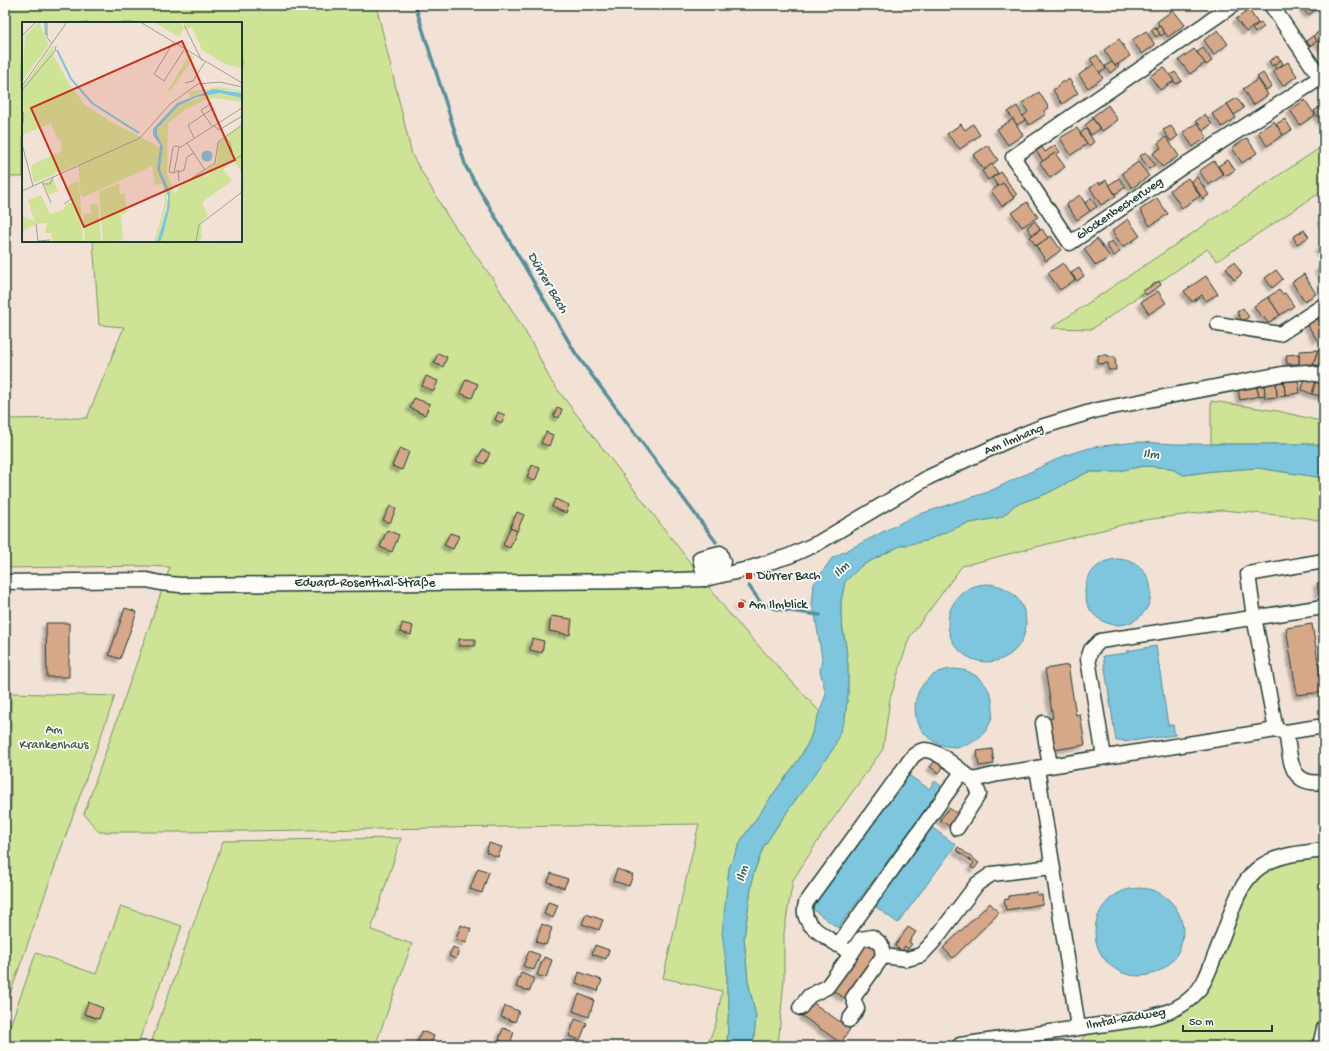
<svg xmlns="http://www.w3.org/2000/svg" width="1329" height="1051" font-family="'Gochi Hand',sans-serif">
<defs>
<filter id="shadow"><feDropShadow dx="-3.5" dy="3.5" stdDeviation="1" flood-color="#0004"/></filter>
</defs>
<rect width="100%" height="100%" fill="#f2e2d6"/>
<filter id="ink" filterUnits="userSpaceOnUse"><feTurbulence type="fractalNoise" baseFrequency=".025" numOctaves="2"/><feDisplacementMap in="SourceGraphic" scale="8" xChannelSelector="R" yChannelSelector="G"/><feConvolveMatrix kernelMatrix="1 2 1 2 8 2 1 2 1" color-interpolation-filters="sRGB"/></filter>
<g filter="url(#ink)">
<g fill="#cfe397" stroke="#779066">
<path d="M5,5H376L412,155L448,217L493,279L532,343L551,381L731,616L820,712L809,741L799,759L774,793L742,839L729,868L726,898L727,993L729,1000L727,1046H707L716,1023L722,991L663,978L699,824L180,832H99L84,814L170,567L146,566L5,568V419L87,418L124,327L99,325L93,241H241V23H23V177H5Z"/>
<path d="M1324,145V190L1217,261L1207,249L1092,329L1051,328Z"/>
<path d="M1211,401L1278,411L1324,422V446L1313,444H1211Z"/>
<path d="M1144,466L1170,468L1184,475L1214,471L1257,468L1324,478V522L1308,518L1222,510L1137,521L962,566L909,638L890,699L883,749L821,836L793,880L784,932V979L778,1046H753L756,1017L748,981L744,937L753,875L764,846L789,809L845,718L848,693V665L845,640L841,620V601L845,582L861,566L900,546L925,541L965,524L1002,517L1015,505L1046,494L1088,472H1113Z"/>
<path d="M11,693L115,696L5,1008V825L11,807Z"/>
<path d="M401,838L371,930L412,944L375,1046H150L223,841Z"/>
<path d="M1324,853V1017L1316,1046H1083L1082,1039L1087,1033L1191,1005L1247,888L1269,866Z"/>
<path d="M121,906L182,926L137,1046H5V1040L36,953L96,974Z"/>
<path d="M1056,1042L1066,1046H1019Z"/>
</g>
<g fill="#7dc6de" stroke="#578f9a">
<path d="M1137,442L1178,444H1313L1324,446V478L1257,468L1214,471L1184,475L1170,468L1144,466L1113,472H1088L1046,494L1015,505L1002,517L965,524L925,541L900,546L861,566L845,582L841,601V620L845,640L848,665V693L845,718L834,748L789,809L764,846L753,875L744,938L748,981L756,1017L753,1046H727L729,1000L727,993V970L722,933L729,868L742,839L774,793L799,759L809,741L826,694L820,671L822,658L815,615L812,605L814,584L832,558L914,516L988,492L1066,455L1093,447Z"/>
<circle cx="1118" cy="592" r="33"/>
<circle cx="987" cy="623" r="39"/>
<path d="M1156,646L1168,725H1173L1175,735L1124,742V740L1116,741L1103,656L1127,653V651Z"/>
<circle cx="954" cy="708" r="39"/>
<path d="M907,774L929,789L935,781L942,787L838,928L810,907Z"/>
<path d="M930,826L956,845L898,923L872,904Z"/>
<circle cx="1139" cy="932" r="44"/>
</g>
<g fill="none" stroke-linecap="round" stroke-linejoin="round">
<g stroke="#578f9a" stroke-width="3.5">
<path d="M415,5L466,167L576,354L716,542"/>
<path d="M749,586L761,603L776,609L820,615"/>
</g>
</g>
<g fill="#d7a789" stroke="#1f3d34" filter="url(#shadow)">
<path d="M1301,5H1321L1322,6L1308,15Z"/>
<path d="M1173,10L1185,25L1168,37L1157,22Z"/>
<path d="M1249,10L1258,23L1246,32L1236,19Z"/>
<path d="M1261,22L1264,27L1255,33L1252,28Z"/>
<path d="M1159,25L1165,33L1161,36L1156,28Z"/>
<path d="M1155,27L1160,34L1156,37L1151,30Z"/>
<path d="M1324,28V38L1318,42L1313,36Z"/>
<path d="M1218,30L1228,44L1214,55L1204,40Z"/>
<path d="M1146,31L1155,45L1142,54L1132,40Z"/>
<path d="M1313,36L1317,41L1310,46L1306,41Z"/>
<path d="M1324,38V51L1318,42Z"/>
<path d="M1119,39L1130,56L1115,66L1104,50Z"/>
<path d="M1203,48L1212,61L1206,65L1197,52Z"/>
<path d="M1194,49L1205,63L1190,74L1179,60Z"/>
<path d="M1097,55L1106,69L1099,73L1090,59Z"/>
<path d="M1277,56L1281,60L1272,66L1269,61Z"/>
<path d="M1281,60L1283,64L1276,69L1274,65Z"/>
<path d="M1112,62L1115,66L1118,64L1119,66L1110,73L1105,66Z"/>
<path d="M1288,62L1297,76L1283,86L1273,71Z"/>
<path d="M1094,64L1103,78L1088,88L1079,75Z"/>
<path d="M1164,67L1174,81L1160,90L1150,76Z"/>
<path d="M1175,72L1182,81L1176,84L1170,75Z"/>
<path d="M1263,73L1272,86L1266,90L1257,77Z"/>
<path d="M1069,79L1078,93L1062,104L1053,90L1058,87L1057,86L1063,81L1064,83Z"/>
<path d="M1258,79L1268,95L1253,105L1243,89Z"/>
<path d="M1039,92L1049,108L1044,111L1046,114L1029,125L1023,116L1028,112L1022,103Z"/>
<path d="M1237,98L1244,108L1234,115L1227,104Z"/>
<path d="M1305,100L1315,115L1300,125L1290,110Z"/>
<path d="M1227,104L1236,118L1222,127L1212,114Z"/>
<path d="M1108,105L1118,120L1102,131L1092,117Z"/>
<path d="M1017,106L1025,120L1017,125L1008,112Z"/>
<path d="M1319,107L1324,115V122L1322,123L1314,111Z"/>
<path d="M1205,114L1212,124L1203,130L1196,121Z"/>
<path d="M1013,119L1023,135L1008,145L997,129Z"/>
<path d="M1093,119L1100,129L1091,135L1085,125Z"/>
<path d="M1285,119L1292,130L1283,135L1276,124Z"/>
<path d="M1274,121L1283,135L1267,146L1258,132Z"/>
<path d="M1198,123L1207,137L1193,147L1183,132Z"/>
<path d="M961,124L965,130L973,124L980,135L960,149L947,134Z"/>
<path d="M1171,126L1178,136L1171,141L1163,130Z"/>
<path d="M1077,128L1087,144L1071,155L1060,138Z"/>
<path d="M1086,129L1094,142L1089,146L1080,133Z"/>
<path d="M1166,137L1179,156L1162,167L1153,153L1161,148L1158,143Z"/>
<path d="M1247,138L1257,153L1242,163L1232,148Z"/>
<path d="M988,145L998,160L984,170L973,155Z"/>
<path d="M1055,145L1060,152L1056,155L1055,153L1043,161L1036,151L1042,147L1045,152Z"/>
<path d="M1146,152L1155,165L1149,169L1140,156Z"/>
<path d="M1055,153L1065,167L1050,178L1040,163Z"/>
<path d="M1228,160L1235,170L1225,176L1218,166Z"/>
<path d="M1214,161L1223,175L1209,185L1199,171Z"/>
<path d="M1138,162L1149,176L1132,188L1122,173Z"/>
<path d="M992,164L998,173L988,180L982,171Z"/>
<path d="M1001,172L1017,195L1014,198L1003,183L998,186L992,178Z"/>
<path d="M1197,177L1209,195L1203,199L1191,181Z"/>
<path d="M1119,178L1126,187L1115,194L1109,185Z"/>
<path d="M1188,178L1200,196L1182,208L1170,190Z"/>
<path d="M1106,180L1116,196L1101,205L1090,188L1099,182L1100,184Z"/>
<path d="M1003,183L1014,198L1002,206L991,191Z"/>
<path d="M1080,195L1090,211L1077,220L1066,204Z"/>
<path d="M1091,198L1097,207L1090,211L1085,203Z"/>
<path d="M1157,198L1168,214L1150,226L1140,210Z"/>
<path d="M1027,202L1038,217L1022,227L1012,213Z"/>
<path d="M1128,219L1140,236L1123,247L1112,231Z"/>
<path d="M1035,221L1040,229L1032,235L1027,227Z"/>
<path d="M1042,229L1048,238L1036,246L1030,237Z"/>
<path d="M1304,230L1309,237L1297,244L1293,237Z"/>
<path d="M1051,236L1061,250L1046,261L1036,246Z"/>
<path d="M1097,239L1110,257L1096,266L1084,249Z"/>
<path d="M1112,241L1120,252L1114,256L1106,245Z"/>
<path d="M1324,244V257L1318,248Z"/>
<path d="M1234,262L1242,274L1234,280L1226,268Z"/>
<path d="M1063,263L1075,280L1060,290L1048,273Z"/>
<path d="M1324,265V277L1318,269Z"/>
<path d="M1079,268L1084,276L1077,281L1071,273Z"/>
<path d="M1276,270L1283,279L1272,288L1265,278Z"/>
<path d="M1304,274L1316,294L1304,301L1292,282Z"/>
<path d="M1206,276L1218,294L1206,301L1202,295L1192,302L1184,291Z"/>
<path d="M1159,281L1161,285L1146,295L1143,291Z"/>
<path d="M1279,290L1282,294L1285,293L1294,306L1280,315L1268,297Z"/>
<path d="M1158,291L1166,303L1149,314L1141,302Z"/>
<path d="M1268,297L1280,315L1268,323L1263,316L1261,317L1254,306Z"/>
<path d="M1243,308L1249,317L1242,321L1237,312Z"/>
<path d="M1317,318L1324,328V335L1317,340L1307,324Z"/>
<path d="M1318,350L1313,364L1299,365V351Z"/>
<path d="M1318,350L1324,352V368L1313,364Z"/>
<path d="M438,353L447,357L443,367L434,363Z"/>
<path d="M1299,354V364H1287L1286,355Z"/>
<path d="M1098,355H1108L1109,357H1115L1116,370H1108V363L1098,364Z"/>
<path d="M426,376L438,381L434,391L422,386Z"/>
<path d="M1305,378L1316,381L1312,394L1302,390Z"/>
<path d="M466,379L478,384L472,398L460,393Z"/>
<path d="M1298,380L1300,393L1285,395L1284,382Z"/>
<path d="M1316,381L1324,384V397L1312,394Z"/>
<path d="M1284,382L1285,395L1277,397L1276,383Z"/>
<path d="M1276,383L1277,397L1265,398L1264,384Z"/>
<path d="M1264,384L1265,395L1259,396L1256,385Z"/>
<path d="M1256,385L1259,396L1240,400L1238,389Z"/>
<path d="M414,398L430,404L425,415L410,408Z"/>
<path d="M557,407L562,409L559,418L554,416Z"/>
<path d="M498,412L505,415L502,423L495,420Z"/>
<path d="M546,432L553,435L549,446L541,443Z"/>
<path d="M400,448L409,452L402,470L392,466Z"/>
<path d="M482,450L490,453L485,464L477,461Z"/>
<path d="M532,465L540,468L535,481L527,478Z"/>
<path d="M555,499L569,505L566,513L552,507Z"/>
<path d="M390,506L396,509L390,523L383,520Z"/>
<path d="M517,512L524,515L517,531L510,528Z"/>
<path d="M510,528L517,531L510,548L503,545Z"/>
<path d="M387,530L399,535L392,552L380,547Z"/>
<path d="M450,533L459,536L453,549L444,545Z"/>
<path d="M1324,582V593L1319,594L1317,583Z"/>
<path d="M1324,597V603H1320L1319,598Z"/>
<path d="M739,602L743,603L742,608L738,607Z"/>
<path d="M125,608L137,612L120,659L109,655Z"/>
<path d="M551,616L572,619L570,635L549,631Z"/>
<path d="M46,623H69V677H47Z"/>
<path d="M402,623L413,626L411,635L400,632Z"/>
<path d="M1312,624L1323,692L1297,695L1286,628Z"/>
<path d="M532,638L544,641L542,653L530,650Z"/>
<rect x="459" y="639" width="16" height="7"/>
<path d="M1068,665L1076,715L1080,714L1085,745L1054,750L1049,719L1053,718L1045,669Z"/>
<path d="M992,749L994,764L979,766L977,751Z"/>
<path d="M936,760L944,766L939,773L930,767Z"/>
<path d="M949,808L958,814L949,826L940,820Z"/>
<path d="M489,843L502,847L498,857L486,852Z"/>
<path d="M958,847L979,863L974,869L971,867L974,863L956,850Z"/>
<path d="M478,868L489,872L482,893L470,889Z"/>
<path d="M617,869L633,875L629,886L613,881Z"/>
<path d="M551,873L568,879L564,888L548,882Z"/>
<path d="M1037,892V895H1042L1043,904L1006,910L1004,900L1009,899V896Z"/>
<path d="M548,902L558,905L553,918L544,914Z"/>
<path d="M990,903L999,913L953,958L943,948Z"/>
<path d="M586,914L603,920L599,930L582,924Z"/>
<path d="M542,924L552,928L546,945L536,942Z"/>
<path d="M461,925L471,929L466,943L456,939Z"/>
<path d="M908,927L916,932L909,942L912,944L908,949L905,946L902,951L895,946Z"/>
<path d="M871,942L876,946L878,954L846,999L831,989L863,943Z"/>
<path d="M595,945L609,950L606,959L592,954Z"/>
<path d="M453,947L459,950L456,959L449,956Z"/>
<path d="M529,951L540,955L534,970L523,966Z"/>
<path d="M544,957L552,960L546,978L537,975Z"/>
<path d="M579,972L602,980L598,991L576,983Z"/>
<path d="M521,973L534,978L530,991L516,987Z"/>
<path d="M579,994L594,1000L589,1017L573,1011Z"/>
<path d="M88,1002L103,1008L99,1019L84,1014Z"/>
<path d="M812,1002L850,1029L841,1043L802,1016Z"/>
<path d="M505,1006L519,1011L515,1022L501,1017Z"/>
<path d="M575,1019L587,1023L580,1040L569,1036Z"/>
<path d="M503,1028L514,1032L510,1044L499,1040Z"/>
<path d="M422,1031L434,1036L430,1046H416Z"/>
</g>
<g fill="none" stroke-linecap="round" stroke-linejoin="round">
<defs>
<g id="minor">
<path d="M1233,5L1013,157L1070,243L1188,163L1320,78"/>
<path d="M1271,5L1324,83"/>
<path d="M1218,324L1280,334L1324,305"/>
<path d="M702,567L723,562L720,553L700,558L705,579"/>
<path d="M5,582L147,580L160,583L180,585L649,581L705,579L744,570L789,556L818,543L929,477L1009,440L1041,427L1097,410L1282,374L1306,372L1324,376"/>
<path d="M1043,723L1050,766"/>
<path d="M1276,730L1254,617L1248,574L1324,561"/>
<path d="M1286,732C1291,758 1288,787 1324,782"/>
<path d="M1104,757L1088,659L1091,650L1100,641L1324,607"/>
<path d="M962,772L838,945C823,934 799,925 806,903L913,756C917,753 920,750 925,750C939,750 962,772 973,780L998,774L1037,768"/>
<path d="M957,828L979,794L973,780"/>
<path d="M883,956L907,959L921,955L934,941L977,884L992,874L1052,867"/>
<path d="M800,1008L809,996L827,987L851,954L843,948"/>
<path d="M849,1020L857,1009L853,998L883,956L881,944L872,937L861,939L851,954"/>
<path d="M1078,1027L1037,768L1276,730L1286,732L1324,726"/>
<path d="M960,1045L1141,1019C1160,1015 1179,1010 1193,996C1205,985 1210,967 1216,953C1222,938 1228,922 1233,907C1239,892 1246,877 1260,867C1278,854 1303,853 1324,850"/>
<path d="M1320,1046L1324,1028"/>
</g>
</defs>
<use href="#minor" stroke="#1f3d34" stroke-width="17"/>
<use href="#minor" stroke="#fdfcf7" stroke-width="14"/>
</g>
</g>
<g fill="#c8321e" stroke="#fdfcf7" stroke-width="1.5">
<rect x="745" y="572" width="8" height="8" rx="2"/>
<circle cx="741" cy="605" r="4"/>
</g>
<g text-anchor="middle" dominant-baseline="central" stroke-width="3.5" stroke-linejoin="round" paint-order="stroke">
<g font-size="13" fill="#1f3d34" stroke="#fdfcf7">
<text transform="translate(1120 209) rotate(-34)">Glockenbecherweg</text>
<text transform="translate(1014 440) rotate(-23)">Am Ilmhang</text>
<text x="365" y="583">Eduard-Rosenthal-Straße</text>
<text transform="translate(1126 1019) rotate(-10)">Ilmtal-Radweg</text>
</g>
<g font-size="13" fill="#1f3d34" stroke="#fdfcf7" text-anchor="start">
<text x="757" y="576">Dürrer Bach</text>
<text x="749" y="605">Am Ilmblick</text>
</g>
<g font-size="13" fill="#425e48" stroke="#fdfcf7">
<text x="54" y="730">Am<tspan x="54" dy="15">Krankenhaus</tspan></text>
</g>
<g font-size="14" font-style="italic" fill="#365f5e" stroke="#fdfcf7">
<text transform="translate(547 283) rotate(60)">Dürrer Bach</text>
<text transform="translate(1151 455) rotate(3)">Ilm</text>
<text transform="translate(842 570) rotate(-46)">Ilm</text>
<text transform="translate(743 874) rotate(-74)">Ilm</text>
</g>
</g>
<g transform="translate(22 22)">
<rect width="220" height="220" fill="#f2e2d6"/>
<path d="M17,0L27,23L0,59L3,14ZM132,0H159L162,6L157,15ZM161,0H220V46L205,43L180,28L170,5L165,7ZM32,22L31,32L46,60L63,83L91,101L138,125L135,147L144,168L145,181L135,220H132L143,181L141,162L133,163L130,144L62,175L59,174L56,142L12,161L9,146L11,142L40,129L39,117L36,118L29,101L0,113L3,95L0,66ZM168,32L172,35L149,68L145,70ZM197,65L218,68L217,70L208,68L180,70L169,75L166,70ZM191,71L211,72L220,76V80L193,76L183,78L164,87L146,101L145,152L153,172L157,165L181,151L188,156L184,149L195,140L196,121L203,115L209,123L204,114L220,104V151L211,138L201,147L210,159L180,180L186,194L179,200L180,216L175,220H138L148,184L146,163L138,147L141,125L134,109L156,84ZM31,157L36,169L27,173L21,161ZM57,159L61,220H30L29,211H23L25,201L14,202L0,210V194L13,199L8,188L15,185L9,187L6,178L19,173L28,192L41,188L44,182L51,179L45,164ZM97,161L98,172H103L105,191L99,192L101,218L81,220L77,170ZM68,182H76L79,220H63L61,192L69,191Z" fill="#cfe397"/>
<path d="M191,67L220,71V76L198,71L175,75L156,84L135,107V112L141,125L138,147L148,169V184L141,213L138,220H135L145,186L146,174L135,147L138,123L131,113V107L155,81ZM179.5 134a5.5 5.5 0 1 1 11 0a5.5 5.5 0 1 1-11 0Z" fill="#7dc6de"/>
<path fill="none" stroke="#7dc6de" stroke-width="2" d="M23,0L24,13M35,28L49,57L70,81L117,111"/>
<path fill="none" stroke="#9ea095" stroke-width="1" d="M25,0V15L29,21M118,0L220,61M162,3L180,39M0,14L14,0M151,21L132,52L142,59L162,28M163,61L171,59L183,40M0,64L45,0M0,68L33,29L34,24M0,86L2,94L0,107M190,104L179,88L190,81M192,104L197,108L220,94M203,114L208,121L212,138L220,133M172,116L166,103L192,86M0,122L11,164M157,125L152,151L147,150L151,125L154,124L157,125H159L165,121M183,148L165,121L220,86M157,150L162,148L165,135L172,131M153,151L156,148L157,159M38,152L49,177L42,182M170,156L193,141L196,120L220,103M20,160L29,181M21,162H28L31,155M0,169L118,116L148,82L176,62L198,60L220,65M14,202L16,220M16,219L28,218M174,220L177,203L220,170"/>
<path fill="#c8321e" fill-opacity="0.15" stroke="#c8321e" stroke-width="2" d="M160,19L213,138L62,205L9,86Z"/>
<rect width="220" height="220" fill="none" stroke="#1f3d34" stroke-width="2"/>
</g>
<rect width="1329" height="1051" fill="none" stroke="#fdfcf7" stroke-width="20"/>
<rect x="10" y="10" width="1309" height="1031" fill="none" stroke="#1f3d34" stroke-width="1.5" filter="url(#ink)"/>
<path d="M1183 1025v6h89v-6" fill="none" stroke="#1f3d34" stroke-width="2"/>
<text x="1189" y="1025" font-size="12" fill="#1f3d34" stroke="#fdfcf7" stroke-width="3" paint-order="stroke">50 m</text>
</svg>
